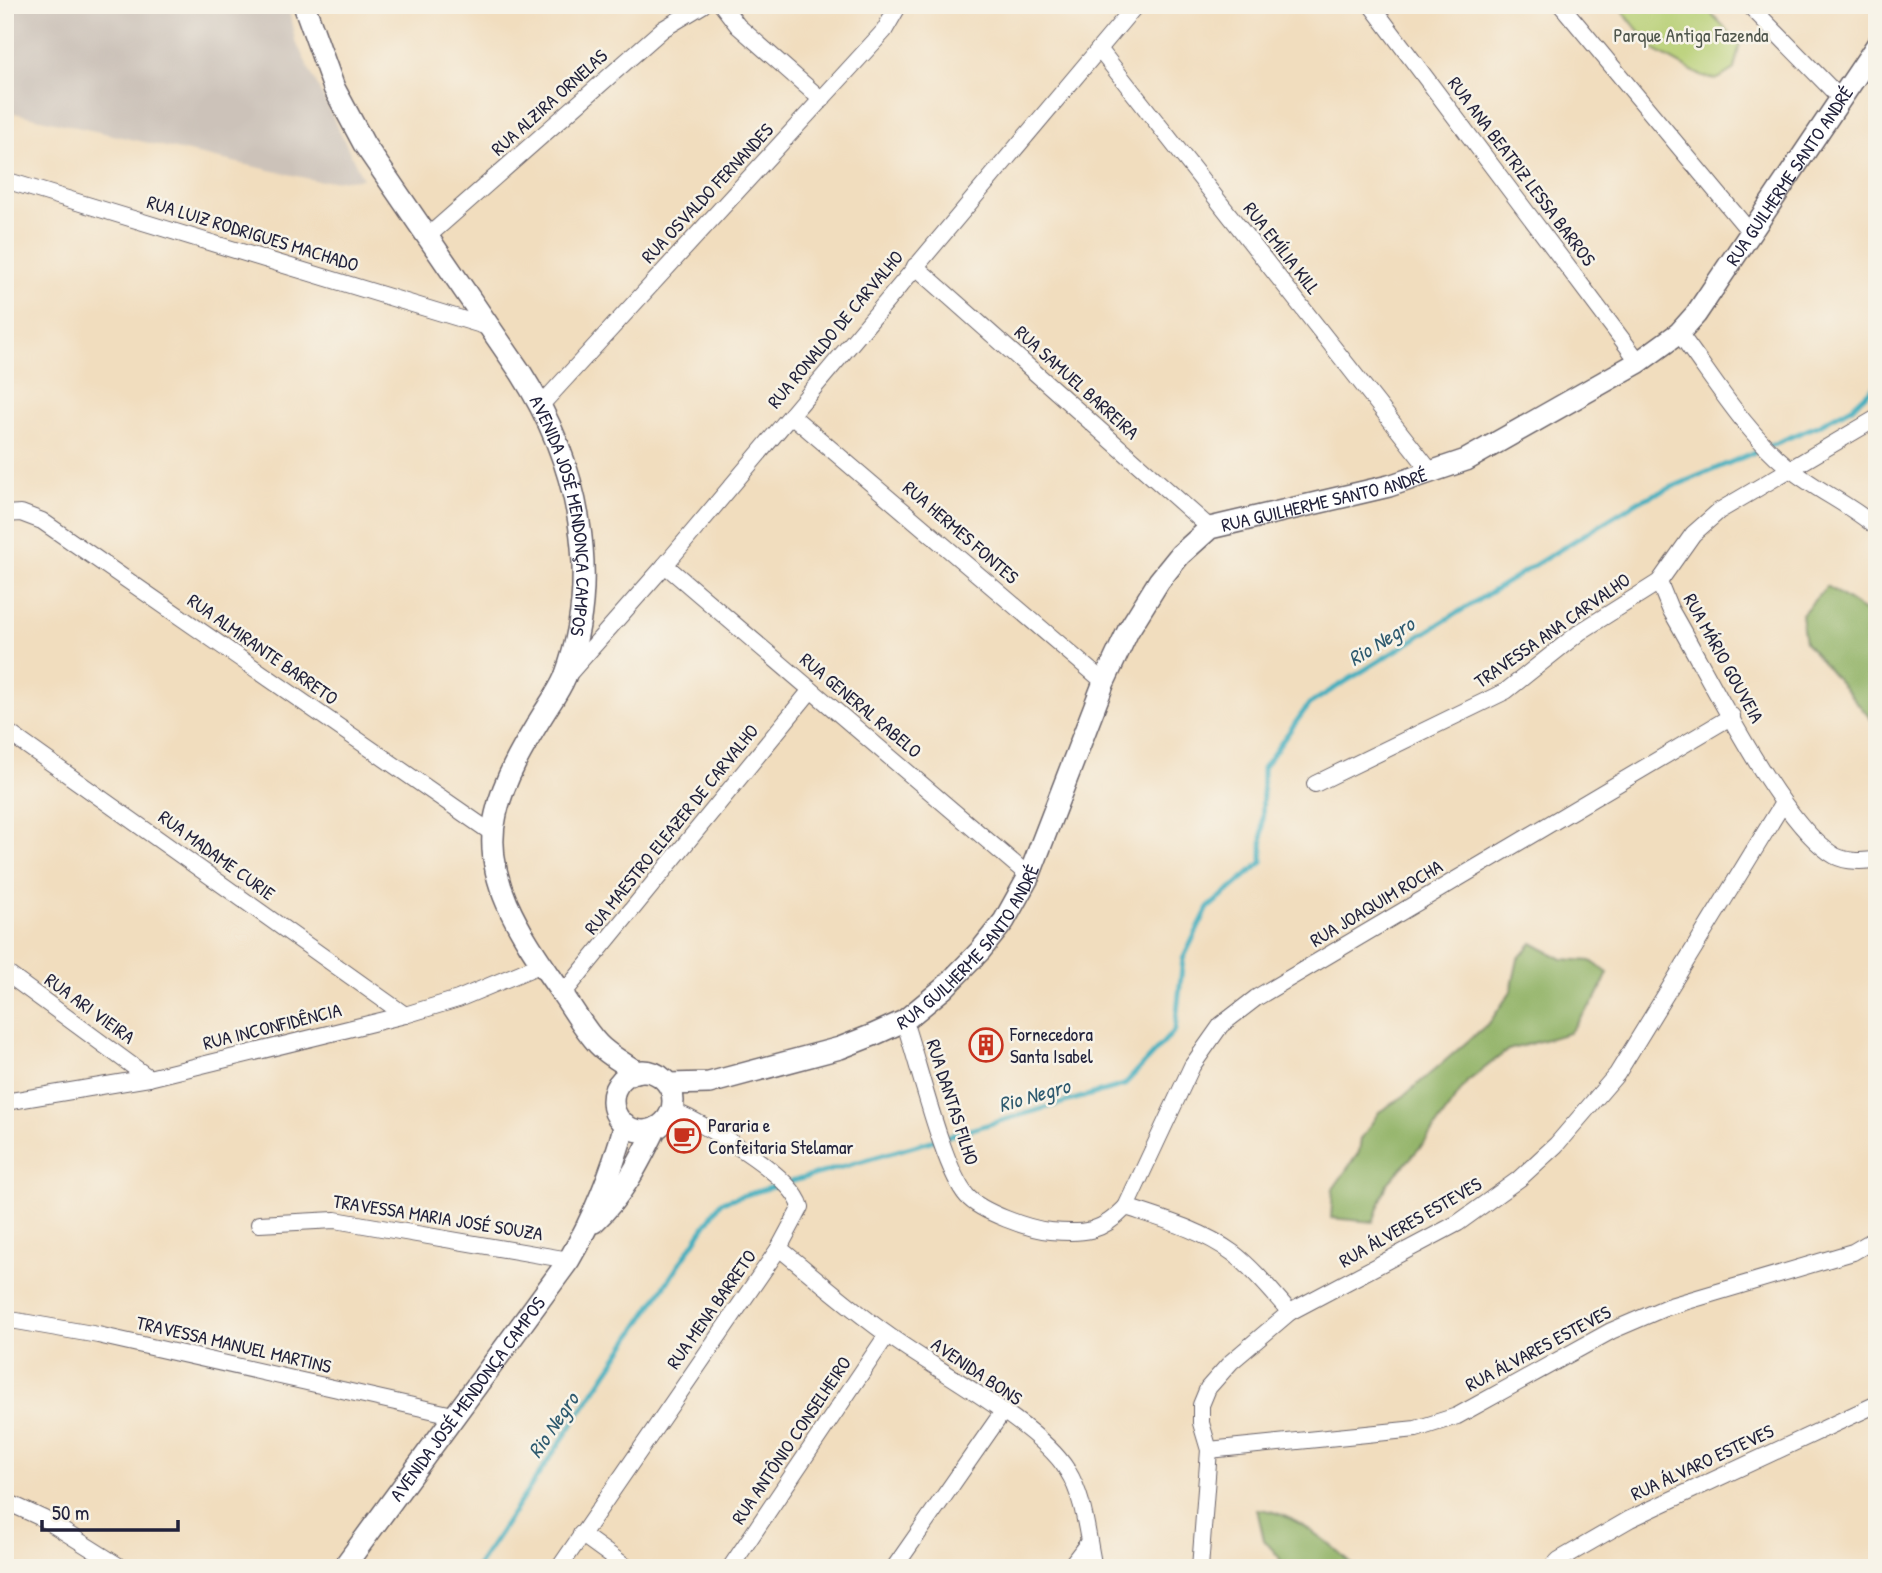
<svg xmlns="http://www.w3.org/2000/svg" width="1882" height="1573" font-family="'Patrick Hand',sans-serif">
<rect width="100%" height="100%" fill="#f7f3e8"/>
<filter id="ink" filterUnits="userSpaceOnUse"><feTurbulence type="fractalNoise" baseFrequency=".0143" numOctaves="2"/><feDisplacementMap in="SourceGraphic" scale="14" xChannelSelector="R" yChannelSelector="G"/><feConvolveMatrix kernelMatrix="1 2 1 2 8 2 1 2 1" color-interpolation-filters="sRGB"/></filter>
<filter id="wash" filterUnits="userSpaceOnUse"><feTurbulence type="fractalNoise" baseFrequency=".00686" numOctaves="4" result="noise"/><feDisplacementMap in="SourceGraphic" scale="28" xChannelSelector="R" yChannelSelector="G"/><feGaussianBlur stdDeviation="1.57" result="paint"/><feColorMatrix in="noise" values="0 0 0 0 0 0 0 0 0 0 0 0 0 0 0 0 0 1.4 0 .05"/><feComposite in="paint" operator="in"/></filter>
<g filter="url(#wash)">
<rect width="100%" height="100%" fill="#f1ddbe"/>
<path fill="#ccc2b9" d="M5,5H288L295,40L363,179L319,181L5,111Z"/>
<path fill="#b7cf74" stroke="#6c7858" stroke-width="2" d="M1618,5H1703L1740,43L1734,69L1718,79L1703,77L1654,50Z"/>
<g fill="#91b266" stroke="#5a6a50" stroke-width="2">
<path d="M1827,586L1877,619V726L1805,642L1801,615Z"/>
<path d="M1532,943L1562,959L1591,961L1608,973L1597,997L1569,1033L1508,1050L1467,1082L1425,1142L1387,1184L1373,1222L1331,1218L1333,1189L1359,1152L1361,1139L1379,1112L1404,1096L1490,1022L1511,991L1518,959Z"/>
<path d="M1257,1509C1292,1511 1331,1544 1356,1568H1283L1279,1557L1264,1540Z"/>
</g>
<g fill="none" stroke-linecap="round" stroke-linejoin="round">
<path stroke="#40aebe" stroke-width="5" d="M476,1568L721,1202L1124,1085L1175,1030L1183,959L1208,908L1262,862L1263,768L1309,704L1639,501L1819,425L1852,407L1877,384"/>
</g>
</g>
<g filter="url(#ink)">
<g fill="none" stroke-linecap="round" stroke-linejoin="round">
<defs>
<g id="street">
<path d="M722,5L738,26L822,100"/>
<path d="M1371,5L1639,362"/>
<path d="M1561,5L1750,232"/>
<path d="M1749,5L1840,98"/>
<path d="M1099,49L1432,473"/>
<path d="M5,180L488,327"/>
<path d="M427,237L663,29L703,5"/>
<path d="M915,266L1210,528"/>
<path d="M1679,333C1713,378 1744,431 1788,467C1815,490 1850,504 1877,528"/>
<path d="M541,405L884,31L899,5"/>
<path d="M791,415L1104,682"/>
<path d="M5,514L21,513L42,521L492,833"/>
<path d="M665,565L1029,876"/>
<path d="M1659,582L1670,609C1706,669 1779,824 1835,856C1847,862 1864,862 1877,859"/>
<path d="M567,676L665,565L1136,5"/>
<path d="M5,730L405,1015"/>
<path d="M1315,784L1506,691L1580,632L1659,582L1693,534L1719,511L1877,418"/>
<path d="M5,972L149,1078"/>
<path d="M563,994L811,690"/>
<path d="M904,1021C918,1061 943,1169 967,1196C981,1212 1029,1229 1050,1231C1084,1234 1101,1233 1126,1207C1162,1219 1202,1230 1233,1253C1255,1270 1272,1292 1290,1312"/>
<path d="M5,1102L149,1078L405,1015L458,999L542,964"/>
<path d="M1126,1207L1192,1066L1221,1025L1256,998L1732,716"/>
<path d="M259,1224L335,1220L569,1260"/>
<path d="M779,1248C815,1277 850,1308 888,1335C934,1369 1039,1424 1067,1470C1085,1498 1087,1536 1094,1568"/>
<path d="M5,1319L98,1335L453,1415"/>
<path d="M1209,1450L1416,1429L1457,1416L1611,1331L1667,1307L1853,1252L1877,1238"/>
<path d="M5,1501L44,1519L122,1568"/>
<path d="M581,1534L628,1568"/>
<path d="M559,1568L779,1248L801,1207C792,1174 704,1124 672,1110"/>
<path d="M730,1568L887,1335"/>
<path d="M894,1568L1002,1413"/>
<path d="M1069,1568L1088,1543"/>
<path d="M1200,1568L1209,1450L1201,1423V1405L1208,1388L1231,1362L1290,1312L1458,1223L1519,1179L1556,1145L1617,1074L1783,803"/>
<path d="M1551,1568L1559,1560L1630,1519L1877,1404"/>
</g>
<g id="secondary">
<path id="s1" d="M304,5L334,88L364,144L521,373C578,462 603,575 565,677C560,689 551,702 544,713C525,744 504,778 496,814C480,880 526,941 561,992C573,1009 584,1029 598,1044C608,1055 624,1063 637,1072"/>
<circle cx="643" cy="1101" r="30"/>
<path id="s2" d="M668,1084L709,1083L840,1048L873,1035L904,1021L944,988L980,951L1004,921L1029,876L1104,682L1128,631L1159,581L1180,555L1210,528L1389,486L1466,460L1639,362L1679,333L1696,314L1877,45"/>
<path d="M594,1222C623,1195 639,1163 656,1128"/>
<path id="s3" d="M343,1568L569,1260C594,1217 612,1172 625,1124"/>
</g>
</defs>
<use href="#street" stroke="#6a6369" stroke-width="18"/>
<use href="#secondary" stroke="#6a6369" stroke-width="24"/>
<use href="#street" stroke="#fff" stroke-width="16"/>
<use href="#secondary" stroke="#fff" stroke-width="21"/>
</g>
</g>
<defs>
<symbol id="building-ring" viewBox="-11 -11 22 22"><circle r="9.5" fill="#f7f3e8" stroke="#c8321e" stroke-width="1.5"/><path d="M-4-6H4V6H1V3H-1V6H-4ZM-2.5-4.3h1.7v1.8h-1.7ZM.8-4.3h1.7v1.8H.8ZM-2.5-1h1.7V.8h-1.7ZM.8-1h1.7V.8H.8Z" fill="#c8321e"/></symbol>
<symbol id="cafe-ring" viewBox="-11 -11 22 22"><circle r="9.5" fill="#f7f3e8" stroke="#c8321e" stroke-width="1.5"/><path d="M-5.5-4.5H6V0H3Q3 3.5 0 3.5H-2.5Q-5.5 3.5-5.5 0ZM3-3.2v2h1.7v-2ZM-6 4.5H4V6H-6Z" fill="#c8321e"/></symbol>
</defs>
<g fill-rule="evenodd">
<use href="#building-ring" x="967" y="1026" width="38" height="38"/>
<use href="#cafe-ring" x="665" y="1117" width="38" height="38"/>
</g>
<g text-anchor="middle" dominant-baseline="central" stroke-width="5" stroke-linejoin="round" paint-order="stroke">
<g font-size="19" fill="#4f564c" stroke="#f7f3e8">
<text x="1691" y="35">Parque Antiga Fazenda</text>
</g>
<g font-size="19" fill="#22223b" stroke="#f7f3e8">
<text transform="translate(549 102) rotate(-42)">RUA ALZIRA ORNELAS</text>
<text transform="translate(1522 171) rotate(53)">RUA ANA BEATRIZ LESSA BARROS</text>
<text stroke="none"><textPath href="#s2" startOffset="1542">RUA GUILHERME SANTO ANDRÉ</textPath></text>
<text transform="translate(707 193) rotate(-47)">RUA OSVALDO FERNANDES</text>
<text transform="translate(253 233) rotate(17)">RUA LUIZ RODRIGUES MACHADO</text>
<text transform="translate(1282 248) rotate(52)">RUA EMÍLIA KILL</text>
<text transform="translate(835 329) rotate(-50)">RUA RONALDO DE CARVALHO</text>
<text transform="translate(1077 382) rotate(42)">RUA SAMUEL BARREIRA</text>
<text stroke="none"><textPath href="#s2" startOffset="954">RUA GUILHERME SANTO ANDRÉ</textPath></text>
<text stroke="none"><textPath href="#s1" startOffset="581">AVENIDA JOSÉ MENDONÇA CAMPOS</textPath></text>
<text transform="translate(961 532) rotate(41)">RUA HERMES FONTES</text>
<text transform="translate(1552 630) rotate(-35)">TRAVESSA ANA CARVALHO</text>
<text transform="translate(263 649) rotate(35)">RUA ALMIRANTE BARRETO</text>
<text transform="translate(1724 658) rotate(61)">RUA MÁRIO GOUVEIA</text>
<text transform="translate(861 705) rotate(40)">RUA GENERAL RABELO</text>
<text transform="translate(671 829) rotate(-51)">RUA MAESTRO ELEAZER DE CARVALHO</text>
<text transform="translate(217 855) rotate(36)">RUA MADAME CURIE</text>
<text transform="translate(1376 903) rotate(-31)">RUA JOAQUIM ROCHA</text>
<text stroke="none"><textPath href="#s2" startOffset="345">RUA GUILHERME SANTO ANDRÉ</textPath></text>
<text transform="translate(90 1008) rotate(36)">RUA ARI VIEIRA</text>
<text transform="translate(272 1026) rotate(-14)">RUA INCONFIDÊNCIA</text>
<text transform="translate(953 1102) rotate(72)">RUA DANTAS FILHO</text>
<text transform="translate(438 1217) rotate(9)">TRAVESSA MARIA JOSÉ SOUZA</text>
<text transform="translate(1410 1222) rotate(-30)">RUA ÁLVERES ESTEVES</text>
<text transform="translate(711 1309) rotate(-55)">RUA MENA BARRETO</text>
<text transform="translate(234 1344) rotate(13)">TRAVESSA MANUEL MARTINS</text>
<text transform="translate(1538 1348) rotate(-28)">RUA ÁLVARES ESTEVES</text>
<text transform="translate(977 1371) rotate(34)">AVENIDA BONS</text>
<text stroke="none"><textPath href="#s3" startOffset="210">AVENIDA JOSÉ MENDONÇA CAMPOS</textPath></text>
<text transform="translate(791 1440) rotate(-56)">RUA ANTÔNIO CONSELHEIRO</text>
<text transform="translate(1702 1462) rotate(-25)">RUA ÁLVARO ESTEVES</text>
</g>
<g font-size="19" fill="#22223b" stroke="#f7f3e8" text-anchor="start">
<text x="1010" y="1034">Fornecedora<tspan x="1010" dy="22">Santa Isabel</tspan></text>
<text x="708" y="1125">Pararia e<tspan x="708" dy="22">Confeitaria Stelamar</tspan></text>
</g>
<g font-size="21" font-style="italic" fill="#2e5a6f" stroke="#f7f3e8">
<text transform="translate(1381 641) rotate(-32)">Rio Negro</text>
<text transform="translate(1034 1095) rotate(-16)">Rio Negro</text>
<text transform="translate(553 1425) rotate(-56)">Rio Negro</text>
</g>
</g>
<rect width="1882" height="1573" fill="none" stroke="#f7f3e8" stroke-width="28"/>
<path d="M42 1520v10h136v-10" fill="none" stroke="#22223b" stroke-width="3.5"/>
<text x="52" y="1520" font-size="21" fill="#22223b" stroke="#f7f3e8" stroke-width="5" paint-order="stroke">50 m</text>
</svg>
